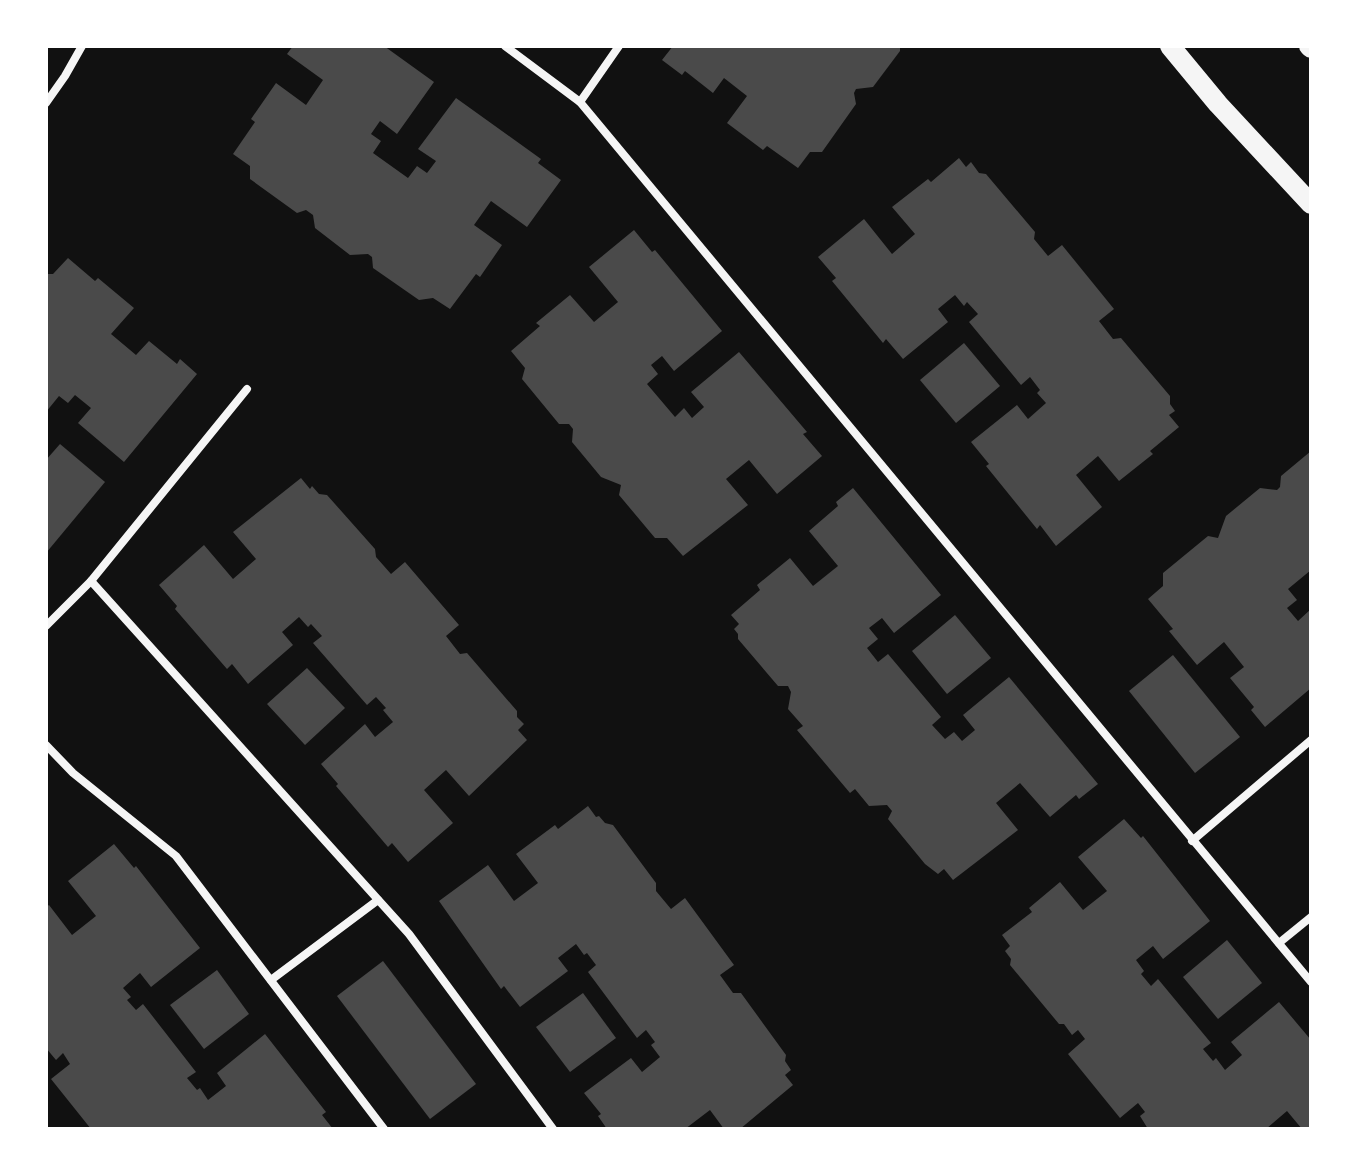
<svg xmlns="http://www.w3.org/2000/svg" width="1357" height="1175" font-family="Manrope,sans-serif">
<rect width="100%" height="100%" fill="#111"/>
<g fill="#4a4a4a">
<path d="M293,46H384L434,82L397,134L380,121L371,134L381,141L373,153L408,178L417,166L427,173L436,161L418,149L456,98L541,159L538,163L561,180L527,227L491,201L474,225L502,245L480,277L476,274L450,309L433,298L419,300L373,268L372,257L368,254L350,255L315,228L313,215L306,210L297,213L250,179V166L233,154L255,122L251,119L276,83L306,105L323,80L287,54Z"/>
<path d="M673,46H900V51L873,87L856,89L854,93L856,104L822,152H810L798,168L767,146L763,150L727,123L747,96L724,78L713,93L685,71L682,75L662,60Z"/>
<path d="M959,158L966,167L971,162L979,173L986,174L1035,232L1034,239L1048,256L1062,245L1114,309L1099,321L1113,339L1121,338L1170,396V404L1175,411L1169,415L1179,427L1150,451L1153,454L1119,481L1098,456L1076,475L1102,507L1056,546L1040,525L1037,529L986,466L989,464L971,442L1017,405L1028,419L1046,403L1037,393L1040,390L1030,377L1021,385L969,322L978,314L967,302L964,306L955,295L938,309L948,322L903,359L886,339L883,343L832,281L836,278L818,257L864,219L892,254L915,234L892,207L928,179L931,182Z"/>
<path d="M634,230L652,252L655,250L722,331L674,371L662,356L651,365L658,374L647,384L675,417L684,408L692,418L704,407L691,392L739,352L807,432L803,434L822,456L777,494L749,460L726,479L748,505L683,556L667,538H655L619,495L621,485L601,477L572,442L573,429L569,424H559L522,379L525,368L511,351L540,326L536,323L570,295L594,322L618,302L589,267Z"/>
<path d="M68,258L95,281L98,278L134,308L111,334L136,355L149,341L177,364L180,359L197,374L124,462L78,423L91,408L75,395L68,403L59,396L46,412V274H53Z"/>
<path d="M964,343L1000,386L956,423L920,380Z"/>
<path d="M60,444L105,482L46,553V460Z"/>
<path d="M1311,451V570L1288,589L1297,600L1287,608L1298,621L1311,609V688L1265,727L1251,710L1254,707L1230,678L1244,667L1224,642L1197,665L1169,631L1173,629L1148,599L1163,586V573L1208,536L1218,538L1226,516L1260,488L1277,490L1280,487L1281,476Z"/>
<path d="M301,478L310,489L312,486L319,494L327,495L375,549L376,557L391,574L405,562L459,625L446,636L460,654L467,653L517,711V717L524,724L518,730L527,740L469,796L446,770L424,790L453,823L408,862L392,843L388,847L336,786L338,784L321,764L365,724L375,737L393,722L383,710L386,708L376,697L367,705L313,643L322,636L311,624L308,627L299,617L282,632L293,645L248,684L232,664L227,669L175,609L177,606L159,585L204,545L233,579L256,559L233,532Z"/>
<path d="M853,488L941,595L894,633L882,618L869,628L878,639L867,648L878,662L888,654L941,717L932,725L945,739L954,732L962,741L975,730L963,715L1009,677L1098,784L1079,799L1076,795L1050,817L1020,783L996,803L1018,830L953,880L944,869L938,874L925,864L888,819L892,811L887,805L869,806L855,789L850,793L797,730L803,726L788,709L791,692L788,686H778L738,639V634L734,629L739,624L731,615L760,590L757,585L790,558L813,586L838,566L809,531L838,506L836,502Z"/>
<path d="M955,615L991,658L947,694L912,651Z"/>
<path d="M1173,655L1240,737L1195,773L1129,691Z"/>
<path d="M307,668L345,708L305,745L267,704Z"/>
<path d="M588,806L596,817L599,816L605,823L613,825L656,883V891L671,909L685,898L734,965L720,975L733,993H741L786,1055L785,1061L791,1070L785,1075L793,1085L740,1129H724L710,1110L685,1129H607L598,1116L601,1114L584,1093L631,1058L642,1072L660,1057L651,1045L655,1042L646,1030L637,1038L588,972L596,965L587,953L584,955L576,944L558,958L568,971L520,1007L504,986L501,989L439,901L488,865L514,901L538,883L516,854L555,825L558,829Z"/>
<path d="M1124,819L1141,838L1143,836L1210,921L1163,959L1153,946L1136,960L1144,971L1141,974L1151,986L1158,979L1211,1043L1203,1049L1213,1061L1216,1058L1225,1070L1242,1055L1231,1042L1279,1002L1311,1040V1129H1302L1287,1111L1266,1129H1148L1140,1116L1145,1112L1138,1103L1120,1118L1068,1054L1085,1039L1078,1030L1072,1035L1064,1024H1059L1010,965L1011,959L1005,951L1010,946L1002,935L1032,912L1029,908L1060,882L1083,910L1107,891L1078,857Z"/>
<path d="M114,844L134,868L136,866L200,948L151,987L140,973L123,988L131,997L127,1000L136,1010L143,1004L196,1072L187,1078L197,1090L200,1088L208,1100L226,1086L217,1073L265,1034L326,1112L322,1115L333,1129H91L51,1079L70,1064L63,1053L56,1060L46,1048V907L49,905L72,935L96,916L68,881Z"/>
<path d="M1227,940L1262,983L1218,1019L1183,977Z"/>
<path d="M383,961L476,1084L430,1119L337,996Z"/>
<path d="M217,970L249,1014L204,1049L170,1005Z"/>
<path d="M583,993L616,1038L570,1072L536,1027Z"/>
</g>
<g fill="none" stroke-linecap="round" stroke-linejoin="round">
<g stroke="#f5f5f5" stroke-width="8">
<path d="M505,46L580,102L1311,982"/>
<path d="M580,102L619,46"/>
<path d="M46,103L65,76L82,46"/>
<path d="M91,581L409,934L553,1129"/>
<path d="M46,626L91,581L247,389"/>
<path d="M46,745L73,773L176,856L384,1129"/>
<path d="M1192,841L1311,740"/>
<path d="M1279,943L1311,917"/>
<path d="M271,980L378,900"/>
</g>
<g stroke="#f5f5f5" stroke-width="20">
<path d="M1170,46L1218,104L1311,204"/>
<path d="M1309,46L1311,48"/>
</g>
</g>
<rect width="1357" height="1175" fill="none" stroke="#ffffff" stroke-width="96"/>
</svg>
